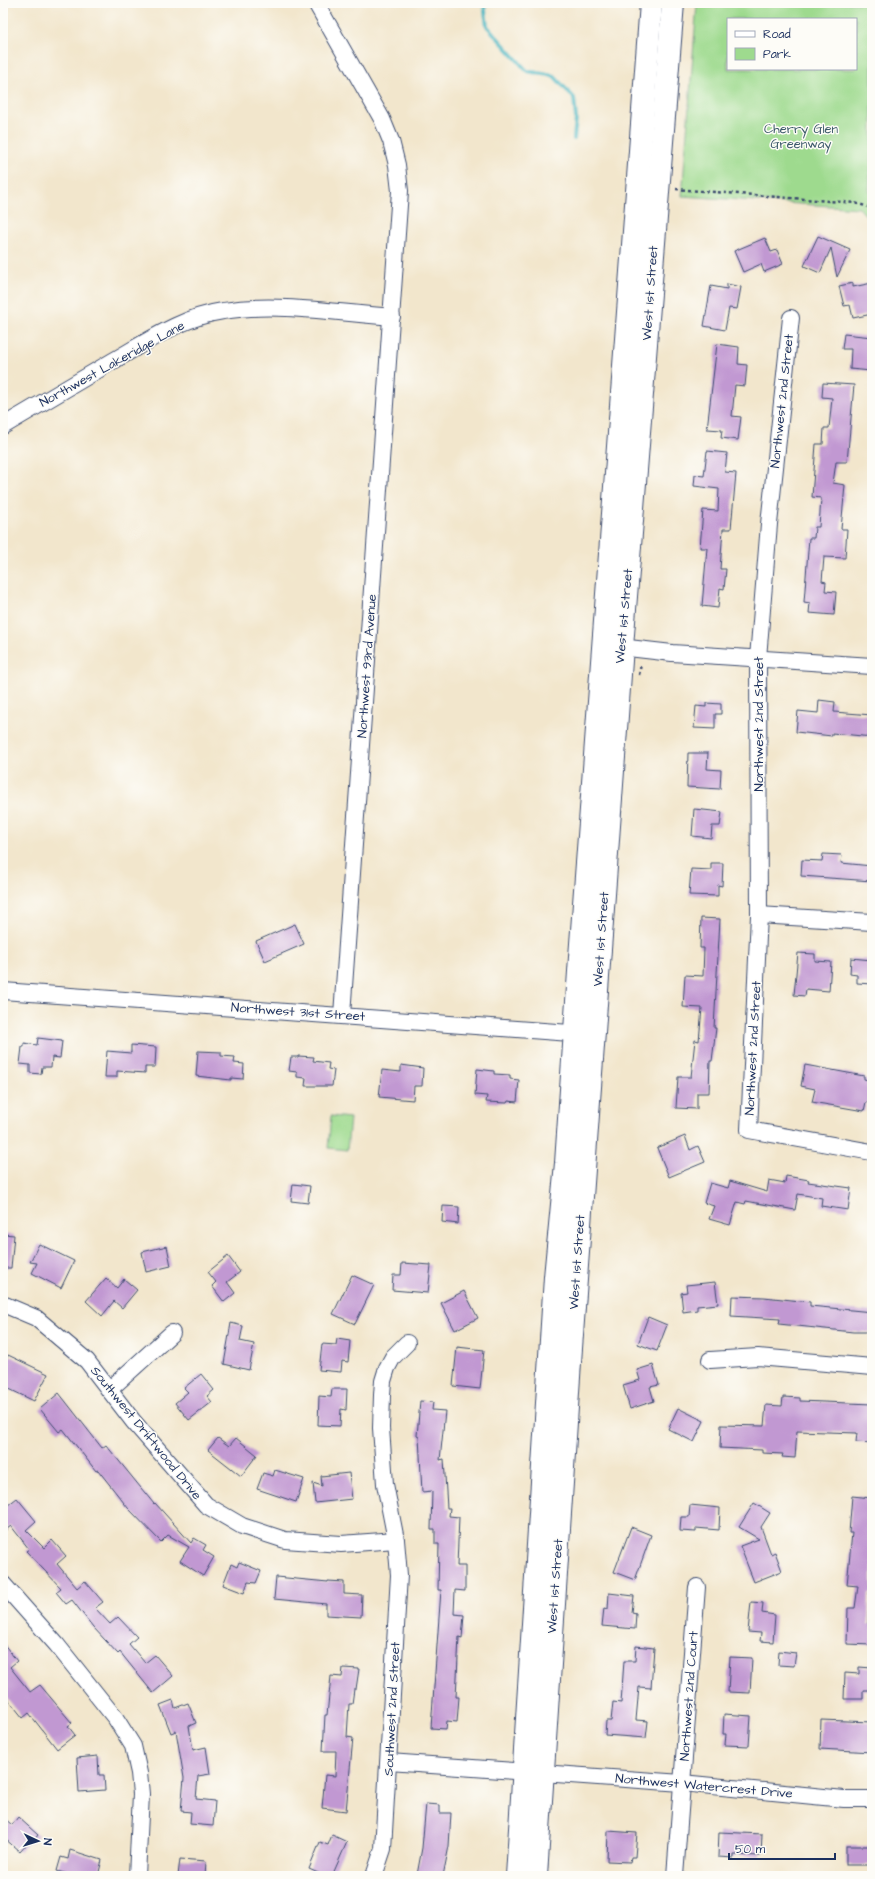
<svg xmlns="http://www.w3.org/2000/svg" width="875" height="1879" font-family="'Architects Daughter',sans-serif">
<rect width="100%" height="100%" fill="#fdfcf7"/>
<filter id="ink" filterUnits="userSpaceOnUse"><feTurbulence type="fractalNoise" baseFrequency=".025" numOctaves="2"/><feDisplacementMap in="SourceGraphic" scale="8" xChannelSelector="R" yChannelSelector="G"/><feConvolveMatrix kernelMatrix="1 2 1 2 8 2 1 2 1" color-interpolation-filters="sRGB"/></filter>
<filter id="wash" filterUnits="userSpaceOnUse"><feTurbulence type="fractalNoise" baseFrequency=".012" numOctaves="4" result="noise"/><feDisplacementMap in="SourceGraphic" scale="16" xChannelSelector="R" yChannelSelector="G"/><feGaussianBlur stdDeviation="0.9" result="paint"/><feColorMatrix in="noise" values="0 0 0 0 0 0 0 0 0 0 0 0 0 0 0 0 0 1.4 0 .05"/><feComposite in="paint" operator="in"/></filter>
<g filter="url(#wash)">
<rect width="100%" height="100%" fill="#f2e6cc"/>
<g fill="#9eda8e" stroke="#5c8476" fill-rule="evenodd">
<path d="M697,3H872V144L869,191L872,195V222L859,208L682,196ZM728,19H856V69H728Z"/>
<path d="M331,1116L350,1118L347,1150L328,1148Z"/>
</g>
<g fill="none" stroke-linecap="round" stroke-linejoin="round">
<path stroke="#45b4bf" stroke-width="4" d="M484,3L487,26L527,71L554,76L574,98L576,118L574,139"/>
</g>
<g id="blocks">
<g fill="#c198d2">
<path d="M818,236L850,250L837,277L831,248L820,273L804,266Z"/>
<path d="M765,238L771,252L777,250L783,264L764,272L761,264L743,272L734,251Z"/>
<path d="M853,283V287L872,283V314L853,318L850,305L844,306L839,286Z"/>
<path d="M727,284L741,287L737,309L729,308L725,330L704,326L711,286L727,289Z"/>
<path d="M844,334L872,337L871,371L850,369L851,349H842Z"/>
<path d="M717,344L739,347L738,364L747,365L745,386L735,385L732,416L741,417L738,440L721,438L722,430L707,429Z"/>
<path d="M823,383L854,385L847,462H836L833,483L845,485L841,529H847L845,558L824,557L822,581L826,582L825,591L836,592L834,615L809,613L810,603L804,602L809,538H814L815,527H819L821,498L812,497L816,444H823L824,428H829L832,398L822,397Z"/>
<path d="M707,451L727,453L725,472L736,473L731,529H723L720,569H726L724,589L720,588L718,608L702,606L707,548H700L703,510L718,511L719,489L694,486L695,475L704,476Z"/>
<path d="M819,700L835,702L834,712L872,715V737L832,733V736L796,732L798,711L818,713Z"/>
<path d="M706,703L721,704V714H715V729L694,728L696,706L706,707Z"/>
<path d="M688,753H708L707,769L721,770L720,789L687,787Z"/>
<path d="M694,809L722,812L720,826H712L711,838L692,836Z"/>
<path d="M823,854L842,855L841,863L872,866V881L801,876L802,860L822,861Z"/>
<path d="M711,863H723L722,886L718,885V896L689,895L691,869L711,870Z"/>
<path d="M701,918L720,919L714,1028H716L712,1061H710L709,1093H697V1109L676,1108L678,1077H691L695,1040L699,1041L702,1008L683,1007L685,975L703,976L704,948H700Z"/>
<path d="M295,924L304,944L265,961L256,941Z"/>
<path d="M798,953L815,954V961L831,962L829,991L806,989L805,996L794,995Z"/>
<path d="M851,958L872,960V984L857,983V975L850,974Z"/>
<path d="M38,1038L62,1041L60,1058L52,1057L51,1067H42L41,1074L30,1073V1065L20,1064L22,1047H24V1043L37,1045Z"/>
<path d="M131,1045L156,1047L155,1067H145V1073L117,1071V1077H105L107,1051L131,1053Z"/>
<path d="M198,1051L221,1052V1056L235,1057L234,1063L244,1064L243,1079L231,1078V1080L196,1076Z"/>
<path d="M298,1056L314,1057L313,1061L329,1063L328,1069L334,1070L332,1086H305L306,1078L297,1077V1072L289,1071L291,1057H298Z"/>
<path d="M401,1065L423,1068L422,1086H414L413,1100L379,1097L382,1070L401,1072Z"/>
<path d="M805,1065L864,1076V1079L872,1081V1103L866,1102L864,1111L812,1102L815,1089L801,1086Z"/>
<path d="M477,1069L494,1071V1074L510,1075V1079L519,1080L517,1102L508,1101L507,1103L486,1102L487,1096L475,1095Z"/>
<path d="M685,1136L690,1150L698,1146L705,1162L669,1177L657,1148Z"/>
<path d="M786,1176L809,1180L808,1182L851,1188L848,1210L821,1206L822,1198L798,1194L795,1210L746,1201L745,1204L737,1202L730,1225L709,1219L714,1206L704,1203L710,1183L728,1188L730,1181L767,1192L769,1180L785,1183Z"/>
<path d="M293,1184L310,1186L308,1203L291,1201Z"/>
<path d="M443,1206L459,1207L458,1224L442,1222Z"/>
<path d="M3,1234L14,1235L11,1268H3Z"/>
<path d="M39,1244L74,1261L61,1288L32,1273L37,1263L30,1262Z"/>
<path d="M167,1246L171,1266L146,1272L142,1252Z"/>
<path d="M228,1256L240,1272L227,1282L235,1293L224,1302L212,1286L216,1282L208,1272Z"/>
<path d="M402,1263L431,1265L428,1293L392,1290L393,1275H401Z"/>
<path d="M352,1275L374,1285L355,1324L333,1314Z"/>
<path d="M106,1278L117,1288L124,1279L137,1290L122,1308L114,1301L102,1316L86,1301Z"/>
<path d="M715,1282L718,1304L697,1306V1310L683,1312L681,1293L687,1292L686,1285Z"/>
<path d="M464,1291L478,1318L455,1330L441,1303Z"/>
<path d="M732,1296L764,1297L810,1302V1306L872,1312V1332H853L779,1324L780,1319L731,1316Z"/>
<path d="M648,1317L667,1325L657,1351L638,1344Z"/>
<path d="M231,1323L243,1326L240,1341L254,1344L249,1370L224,1364Z"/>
<path d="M337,1339L350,1341L348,1362L342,1361L341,1372L319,1370L322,1344L336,1345Z"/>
<path d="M457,1347L484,1350L480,1389L453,1386Z"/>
<path d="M8,1355L48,1374L34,1401L3,1386V1365Z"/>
<path d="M653,1365L659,1385L650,1387L654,1401L630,1409L623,1385L640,1380L637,1370Z"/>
<path d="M201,1374L214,1390L207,1396L212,1402L189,1420L175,1403L188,1392L184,1388Z"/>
<path d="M332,1389H347L346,1410L341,1409L340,1426L318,1425L319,1396L331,1397Z"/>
<path d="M59,1393L102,1448L106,1445L154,1504L155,1503L191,1543L194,1538L206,1545L203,1550L214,1557L203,1576L180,1561L189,1547L168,1535L161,1542L128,1508L98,1470L96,1471L63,1429L59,1432L40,1409Z"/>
<path d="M783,1397L800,1398V1401L872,1404V1443L856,1442L857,1433L797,1431L795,1458L782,1457L783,1454L762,1453V1450L720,1448L721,1425L764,1426L766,1405L782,1406Z"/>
<path d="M420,1401L433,1402L432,1410L445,1411L440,1460L444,1459L447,1508H450L449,1516L459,1517L457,1566H465V1591L455,1590L454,1614L464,1615L462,1638L459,1637L456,1697H459L457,1722L447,1721L446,1729L431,1728L441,1590H438L439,1544H435V1529H431L432,1491L422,1492L419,1437L417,1436Z"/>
<path d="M678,1408L704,1421L694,1442L668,1429Z"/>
<path d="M218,1438L229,1446L236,1438L257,1455L241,1476L208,1450Z"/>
<path d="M275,1470L304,1479L296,1502L257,1489L263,1473L273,1476Z"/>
<path d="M349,1473L352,1499L315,1503L313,1483L322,1486L321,1476Z"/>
<path d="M852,1496L872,1498V1593H869L868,1624H872V1645L847,1644L848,1608H855L858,1586L847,1585L852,1533H849Z"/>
<path d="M17,1498L36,1521L26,1530L44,1548L52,1540L66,1556L57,1564L77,1588L85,1581L103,1602L95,1608L110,1624L118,1617L137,1637L129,1644L145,1663L155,1655L173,1676L153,1693L120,1652L118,1654L93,1627L72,1600L66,1604L56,1592L61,1588L26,1551L29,1549L11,1526L3,1532V1509Z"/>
<path d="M754,1503L770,1513L761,1527L771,1554L775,1552L782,1571L754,1582L740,1546L759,1539L739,1527Z"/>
<path d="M690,1505L720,1508L719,1530L696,1528V1532L680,1531L681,1517H689Z"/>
<path d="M631,1527L651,1535L635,1580L614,1572Z"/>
<path d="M239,1562L261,1571L256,1583L248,1582L244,1593L223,1585L231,1564L237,1567Z"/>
<path d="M276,1577L328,1582V1581L344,1582V1594L362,1595L361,1617L326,1615V1604L274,1599Z"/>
<path d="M609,1593L634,1596L632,1612L636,1613L635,1629L602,1626L604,1608L608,1609Z"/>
<path d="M751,1602L763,1603L762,1613L775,1615L773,1642L760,1641L761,1633L748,1632Z"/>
<path d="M3,1643L17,1661L10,1667L30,1692L40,1685L72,1723L68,1726L75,1735L57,1749L29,1713L23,1718L3,1693Z"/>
<path d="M636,1646L654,1648L651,1688L639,1687L636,1720L648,1721L646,1738L605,1735L606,1721H611L613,1702L621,1703L624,1661H635Z"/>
<path d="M779,1651L796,1653L794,1666L778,1665Z"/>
<path d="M730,1657L752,1658L750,1693L728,1692Z"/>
<path d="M859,1667L872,1668V1690H863V1699H844L845,1673L859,1674Z"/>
<path d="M343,1668L359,1669L356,1689H354L352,1704H349L347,1737L353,1738L346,1811L322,1808L325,1775L335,1776L336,1751H323L325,1715H327L331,1676L342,1677Z"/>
<path d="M173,1700L175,1708L188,1703L196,1723L189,1726L193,1750L206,1747L210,1774L198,1776L196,1799L215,1801L213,1826L190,1824L191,1812L181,1811L184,1778L176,1731L171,1733L160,1705Z"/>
<path d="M724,1714L751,1716L749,1746L725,1745L726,1734H723Z"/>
<path d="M821,1720L872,1722V1752L820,1749Z"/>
<path d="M98,1756L99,1775H104L105,1790L79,1792L77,1758Z"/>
<path d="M426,1804L440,1805V1813H451L449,1846L443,1876L417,1875L422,1848Z"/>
<path d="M3,1817L12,1825L18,1817L38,1835L31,1844L29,1842L20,1852L3,1837Z"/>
<path d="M608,1831L637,1833L635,1857H631L630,1862L607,1861Z"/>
<path d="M719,1832L762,1834L761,1856L734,1855V1858L718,1857Z"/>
<path d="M332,1835L347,1842L332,1876H325L309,1869L320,1842L328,1845Z"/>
<rect x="846" y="1846" width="26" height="19"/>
<path d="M70,1850L102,1860L98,1876H75L57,1871L61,1857L68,1859Z"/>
<path d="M180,1859L206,1861L205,1876H178Z"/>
</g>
</g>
</g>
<g filter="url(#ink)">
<use href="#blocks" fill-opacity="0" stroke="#3b4a6e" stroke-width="1"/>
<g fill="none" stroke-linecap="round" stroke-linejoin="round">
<defs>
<g id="minor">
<path d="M316,3L382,119L391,141L397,165L400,191L342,1015"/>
<path d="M791,318L769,524L758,658L759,915L749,1130L872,1152"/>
<path d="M3,426C40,404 76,383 113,361C148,341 182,317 223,311C275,302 339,313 392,317"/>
<path d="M611,646L672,653L872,666"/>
<path d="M759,915L872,922"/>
<path d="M3,991L584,1034"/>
<path d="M3,1304L36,1318L87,1361L133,1421L206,1505L242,1526L285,1540L341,1544L396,1540"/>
<path d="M710,1360L758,1357L872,1367"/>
<path d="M109,1390L172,1333"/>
<path d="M3,1584L57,1645L116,1719L133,1746L139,1773L141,1794L137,1876"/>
<path d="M389,1762L682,1783L844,1799H872"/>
<path d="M374,1876L383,1849L399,1575L396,1540L385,1484L381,1428L382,1395L383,1381L387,1368L393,1357L407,1343"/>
<path d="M675,1876L697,1587"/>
</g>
<g id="secondary">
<path d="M517,1876L555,1277L566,1163L580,957L651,3"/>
<path d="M536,1876L570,1362L622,647L673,3"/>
</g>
</defs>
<use href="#minor" stroke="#3b4a6e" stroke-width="18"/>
<use href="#secondary" stroke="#3b4a6e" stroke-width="24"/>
<g stroke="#3b4a6e" stroke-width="2.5" stroke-dasharray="3 3" stroke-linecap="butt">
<path d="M676,189L855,203L872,208"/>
<path d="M639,675L641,664"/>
</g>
<use href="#minor" stroke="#fff" stroke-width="16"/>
<use href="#secondary" stroke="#fff" stroke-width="22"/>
</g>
</g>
<g text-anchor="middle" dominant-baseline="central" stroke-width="3" stroke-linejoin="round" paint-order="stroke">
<g font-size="13" fill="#3c5a6a" stroke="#fdfcf7">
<text x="801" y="129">Cherry Glen<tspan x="801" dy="15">Greenway</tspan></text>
</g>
<g font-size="13" fill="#1b2f5e" stroke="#fdfcf7">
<text transform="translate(650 293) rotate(-86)">West 1st Street</text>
<text transform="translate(112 364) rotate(-29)">Northwest Lakeridge Lane</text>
<text transform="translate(782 401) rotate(-84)">Northwest 2nd Street</text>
<text transform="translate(624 616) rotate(-85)">West 1st Street</text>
<text transform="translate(367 666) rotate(-86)">Northwest 93rd Avenue</text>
<text transform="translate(759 724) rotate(-90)">Northwest 2nd Street</text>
<text transform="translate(601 939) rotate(-86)">West 1st Street</text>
<text transform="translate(298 1012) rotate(4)">Northwest 31st Street</text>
<text transform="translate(753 1048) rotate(-87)">Northwest 2nd Street</text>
<text transform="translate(577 1262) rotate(-86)">West 1st Street</text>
<text transform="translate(146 1433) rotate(51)">Southwest Driftwood Drive</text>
<text transform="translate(555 1586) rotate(-86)">West 1st Street</text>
<text transform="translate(689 1696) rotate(-86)">Northwest 2nd Court</text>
<text transform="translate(392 1709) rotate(-87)">Southwest 2nd Street</text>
<text transform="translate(704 1786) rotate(5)">Northwest Watercrest Drive</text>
</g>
</g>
<rect width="875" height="1879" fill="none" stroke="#fdfcf7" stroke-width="16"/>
<rect x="727" y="18" width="130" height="52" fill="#fdfcf7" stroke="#a3aaba"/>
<rect x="735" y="31" width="20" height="6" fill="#ffffff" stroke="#a3aaba"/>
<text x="763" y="38" font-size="12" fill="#1b2f5e">Road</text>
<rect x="735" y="48" width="20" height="12" fill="#9eda8e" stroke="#a3aaba"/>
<text x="763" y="58" font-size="12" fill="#1b2f5e">Park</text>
<g transform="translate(38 1841) rotate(94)" stroke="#fdfcf7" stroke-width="3" paint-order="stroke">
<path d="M0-3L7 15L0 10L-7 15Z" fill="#1b2f5e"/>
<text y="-6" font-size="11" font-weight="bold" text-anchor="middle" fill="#1b2f5e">N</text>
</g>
<path d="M729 1853v6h106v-6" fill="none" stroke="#1b2f5e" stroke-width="2"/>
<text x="735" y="1853" font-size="12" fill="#1b2f5e" stroke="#fdfcf7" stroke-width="3" paint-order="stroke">50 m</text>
</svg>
